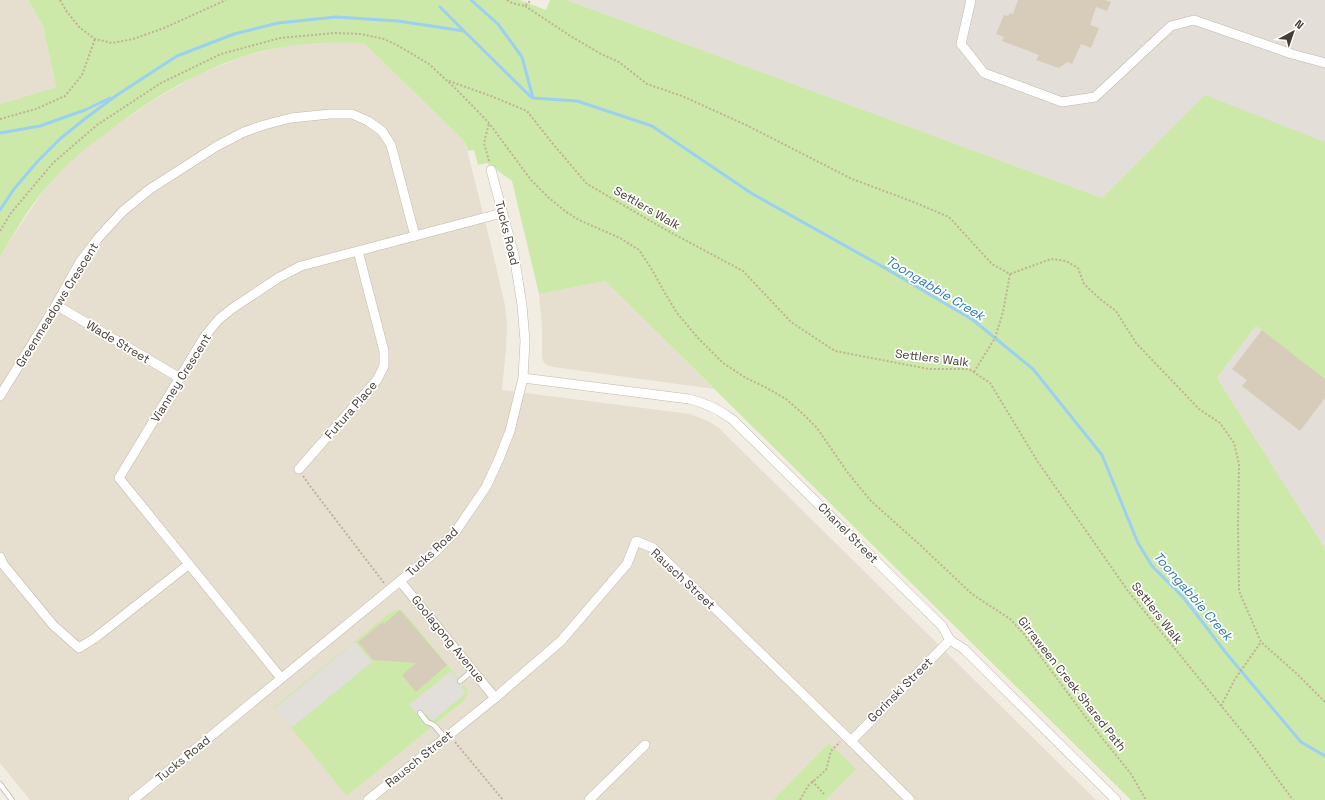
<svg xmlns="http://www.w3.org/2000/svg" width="1325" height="800" font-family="'Space Grotesk',sans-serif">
<rect width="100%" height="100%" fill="#f2ede2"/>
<g fill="#e6dfd0" fill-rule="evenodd">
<path d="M0,0H28L43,26L56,87L0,104Z"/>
<path d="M337,41L364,43L465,142L491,245L505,305L507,326L506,349L502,390L690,414L708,421L719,428L1096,800H826L855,769L829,743L773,800H30L0,763V257L17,230L44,190L79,153L121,122L157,98L199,74L245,56L291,45ZM401,610L405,613L466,687L467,697L464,701L347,796Z"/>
<path d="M605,281L714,389L553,367L547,365L543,361L542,357V328L539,294Z"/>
</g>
<g fill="#e4ded8">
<path d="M567,0H1325V142L1205,96L1102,198Z"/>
<path d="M1256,326L1325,379V548L1217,378Z"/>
</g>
<g fill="#cde9a9">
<path d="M28,0H520L546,10L550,0H567L1102,198L1205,95L1325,142V379L1256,326L1217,378L1325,548V800H1131L605,281L539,294L512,181L487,163L478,165L474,150L468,151L465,142L364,43C324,41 283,44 245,56C195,72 149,100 108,132C98,139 88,146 79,154C67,165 56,177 45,189C28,209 14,234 0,257V104L56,87L43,26Z"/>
<path d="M396,610H401L405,613L466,687C468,693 468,696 464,701L347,796L274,707L391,612Z"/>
<path d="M829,743L856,769L826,800H773Z"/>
</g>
<g fill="#e2dfdb">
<path d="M355,642L372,662L291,728L275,708Z"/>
<path d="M451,671L463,685L461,687L466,693L432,721L427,714L421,719L409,705Z"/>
</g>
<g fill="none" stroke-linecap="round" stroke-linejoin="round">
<g stroke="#9bd0f2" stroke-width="3">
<path d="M471,0L498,24L522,57L533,98L577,101L652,126L751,193L885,268L973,320L1033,369L1102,455L1138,543L1152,566L1184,598L1226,653L1301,742L1325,756"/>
<path d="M440,7L464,31"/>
<path d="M0,133L40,126L85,110L110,98"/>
<path d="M0,210L14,189L37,162L61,138L86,118L117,95L177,56L234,34L278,23L336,17L398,21L464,31L531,97"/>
</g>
</g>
<g fill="#d7cbba">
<path d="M1018,0H1105L1111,2L1107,11L1096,7L1090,25L1099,28L1091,48L1081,44L1072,64L1067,62L1059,68L1036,60L1039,55L1002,41L1004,37L996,34L1004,15L1008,16L1010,13L1013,14Z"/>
<path d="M1262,330L1325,379V398L1300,431L1242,386L1247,380L1232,369Z"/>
<path d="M400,610L447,665L416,692L402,675L416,663L373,660L358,642L383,622L384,624Z"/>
</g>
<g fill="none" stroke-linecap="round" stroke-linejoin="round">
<defs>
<g id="lane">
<path d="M460,681L473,670"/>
<path d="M420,713L427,722L434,725L445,738"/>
<path d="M0,784L12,800"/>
</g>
<g id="street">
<path d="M971,0L961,44L984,73L1062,102L1095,97L1171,26L1194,20L1292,54L1325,63"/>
<path d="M56,305L180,378"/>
<path d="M523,378L689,399C706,403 719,409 733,420L942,626L950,640L964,649L1116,800"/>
<path d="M0,396L56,305L80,262L99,237L123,211L150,189L217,146L244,132L264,125L291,118L330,114H352L368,121L382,131L391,145L415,236"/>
<path d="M299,469L377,380L384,366V351L358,251"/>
<path d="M0,557L3,564L53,625L79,648L95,638L188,565"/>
<path d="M400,581L495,698"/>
<path d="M281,678L119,478L205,336L219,319L233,308L278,278L301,266L502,213"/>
<path d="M851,741L950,640"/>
<path d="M133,800L433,554L456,531L486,487L499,459L510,431L523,378L525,341L522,305L514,255L491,170"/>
<path d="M368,800L495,698L561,641L627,564L636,541L653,548L851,741L910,800"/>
<path d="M589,800L645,745"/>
</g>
</defs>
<use href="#lane" stroke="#c1b7a8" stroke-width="6"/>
<use href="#street" stroke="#c1b7a8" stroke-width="10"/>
<g stroke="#c0b096" stroke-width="2" stroke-dasharray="2 2" stroke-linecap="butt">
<path d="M60,0L67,12L80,28L95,39L112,43L133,39L164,28L226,0"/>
<path d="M507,0L512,3L525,6L531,0"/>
<path d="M525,6L572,37L601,54L619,62L647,84L682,96L746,125L852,179L911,201L949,217L992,264L1010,274L1051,259L1066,261L1078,268L1084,284L1100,299L1116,311L1136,343L1199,409L1220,423L1234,443L1239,464L1238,525L1239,591L1261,642L1297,674L1325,702"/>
<path d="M449,81L491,96L527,111L553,144L587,184L668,231L743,271L791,322L835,351L929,369H969L990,383L1038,462L1128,591L1249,740L1293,800"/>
<path d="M0,119L36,109L65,96L82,75L95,39"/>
<path d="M489,161L484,143L489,123"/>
<path d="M0,231L11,213L53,163L97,125L161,83L221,54L280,38L335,33L361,34L384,39L397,45L429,64L457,90L489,123L531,180L549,198L565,211L579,220L620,238L639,250L651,268L665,293L677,313L698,338L723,363L746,378L767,388L786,399L803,414L817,428L848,473L871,501L918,543L972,594L1010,619L1024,634L1087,719L1131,774L1146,800"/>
<path d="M974,372L995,338L1003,312L1010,274"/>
<path d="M303,476L310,486L384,583"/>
<path d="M1221,706L1235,679L1261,642"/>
<path d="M455,742L503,800"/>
<path d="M812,781L824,794"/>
<path d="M800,800L808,786L826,770L831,751L840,742"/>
</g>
<use href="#lane" stroke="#fff" stroke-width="4.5"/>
<use href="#street" stroke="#fff" stroke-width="9"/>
</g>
<g text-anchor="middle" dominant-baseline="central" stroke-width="3.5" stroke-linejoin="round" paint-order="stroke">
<g font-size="12" fill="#443d33" stroke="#fff">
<text transform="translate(647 208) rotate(30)">Settlers Walk</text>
<text transform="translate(507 233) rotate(76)">Tucks Road</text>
<text transform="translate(57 305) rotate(-58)">Greenmeadows Crescent</text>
<text transform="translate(118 342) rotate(31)">Wade Street</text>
<text transform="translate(932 358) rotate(7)">Settlers Walk</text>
<text transform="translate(181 378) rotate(-58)">Vianney Crescent</text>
<text transform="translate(351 410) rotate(-49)">Futura Place</text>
<text transform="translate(848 533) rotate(45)">Chanel Street</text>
<text transform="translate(432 552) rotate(-43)">Tucks Road</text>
<text transform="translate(683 579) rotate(43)">Rausch Street</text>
<text transform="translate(1157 613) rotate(52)">Settlers Walk</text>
<text transform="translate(448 639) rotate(51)">Goolagong Avenue</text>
<text transform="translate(1072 684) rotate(52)">Girraween Creek Shared Path</text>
<text transform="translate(900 690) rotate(-45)">Gorinski Street</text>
<text transform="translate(183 759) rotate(-39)">Tucks Road</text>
<text transform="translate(419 759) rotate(-39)">Rausch Street</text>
</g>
<g font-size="13" font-style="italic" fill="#297bb2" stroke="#fff">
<text transform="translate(935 288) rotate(31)">Toongabbie Creek</text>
<text transform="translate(1193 596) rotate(49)">Toongabbie Creek</text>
</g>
</g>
<g transform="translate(1293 32) rotate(40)" stroke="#ffffff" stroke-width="3" paint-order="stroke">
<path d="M0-3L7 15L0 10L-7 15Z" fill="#443d33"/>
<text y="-6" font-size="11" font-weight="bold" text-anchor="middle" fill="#443d33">N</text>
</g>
</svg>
